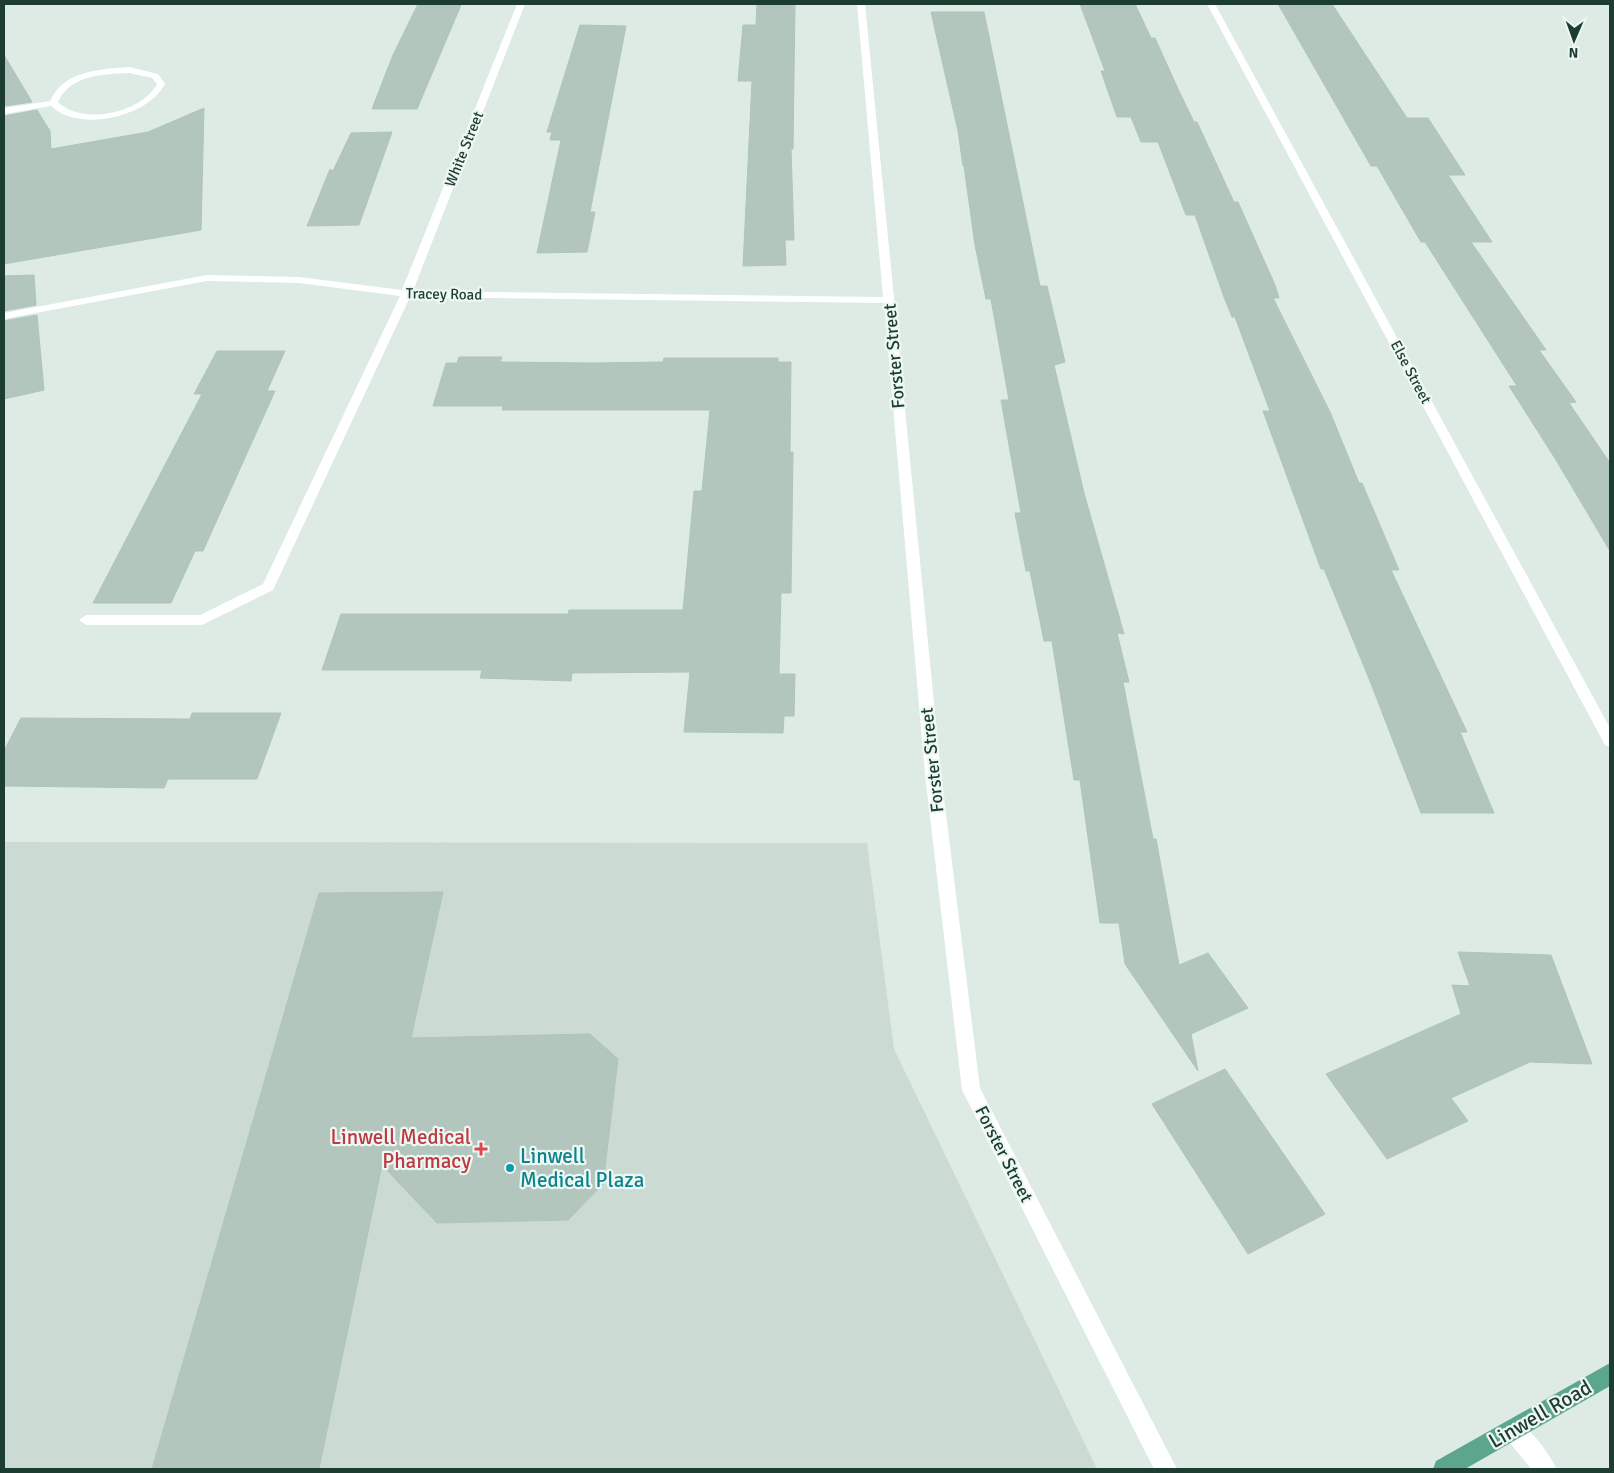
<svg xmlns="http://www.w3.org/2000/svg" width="1614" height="1473" font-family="Signika,sans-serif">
<rect width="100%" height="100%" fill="#ddebe4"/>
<path fill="#cbdbd3" d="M4,842L867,843L894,1049L1097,1469H4Z"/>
<g fill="#b2c6bd" stroke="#afc5ba">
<path d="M418,4L461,5L417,109H372L393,55Z"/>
<path d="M757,4H795L793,149H791L794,240H785L786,265L743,266L752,81H738L743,25H756Z"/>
<path d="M1080,4H1135L1151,38H1155L1178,89L1194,122H1197L1234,202H1238L1275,285L1279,298H1273L1330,412L1359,483H1362L1399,570H1391L1467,732H1460L1494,813H1421L1370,681L1324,569H1321L1263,411H1270L1235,317H1232L1224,297L1195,215H1186L1158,142H1141L1131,117H1117L1101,71H1105Z"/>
<path d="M1278,4H1332L1407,118H1428L1465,175H1448L1492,242H1471L1546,350H1539L1576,402L1569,403L1610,463V551L1556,460L1509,386H1517L1425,242H1421L1377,166H1371Z"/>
<path d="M931,12H984L1040,286H1047L1065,362L1054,365L1084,493L1124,634L1117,633L1129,682H1123L1153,839H1156L1179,965L1208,953L1248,1008L1191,1034L1198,1071L1125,964L1119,923H1100L1080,780H1074L1052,641H1044L1030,571H1026L1015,513H1021L1001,400H1009L991,299H986L975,245L964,166H963L958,131Z"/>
<path d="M580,25L626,26L590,212H595L587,252L537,253L561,140H550L552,132H547Z"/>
<path d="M4,55L32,102L4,106Z"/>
<path d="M204,108L201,230L4,264V116L37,110L50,131L51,149L148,132Z"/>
<path d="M392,132L359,225L307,226L330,169L333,171L351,133Z"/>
<path d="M34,275L36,305L4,311V276Z"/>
<path d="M37,315L44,390L4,399V321Z"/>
<path d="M217,351H285L267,391H275L203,551H195L171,603H93L202,394H194Z"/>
<path d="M459,357H502L500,362L593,363L663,362L664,358H778V362H791L790,452H793L791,593H781L779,674H795L794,716H784L783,733L684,732L690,672L572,673L571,681L480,678L482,670H322L341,614H568L569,610H683L694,491H702L710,410H502L503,406H433L446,363H457Z"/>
<path d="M192,713H281L257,779H168L164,788L4,786V751L21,718L190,719Z"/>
<path d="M443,892L411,1038L590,1034L618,1059L603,1184L568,1220L437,1223L382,1165L319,1469H152L319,893Z"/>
<path d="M1458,952L1551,955L1592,1064L1530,1062L1451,1098L1468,1121L1387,1159L1326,1074L1461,1014L1452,985L1470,986Z"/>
<path d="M1225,1069L1325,1214L1248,1254L1152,1104Z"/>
</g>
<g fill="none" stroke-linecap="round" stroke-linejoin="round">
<g fill="#fff" fill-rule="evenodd">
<path d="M517,4H525L413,291L883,297L857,4H865L941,774L980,1088L1177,1469H1154L962,1090L925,774L884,303L410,297L273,590L202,625H86L79,620L86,615H200L263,584L400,296L299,283L207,281L4,319V313L207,275L299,277L402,290Z"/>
<path d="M1207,4H1215L1610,728V747L1605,745Z"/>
<path d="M129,67L158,74L165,84C148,117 79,133 51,106L4,114V108L50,101C63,71 100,69 129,67ZM129,73L152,78L157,84C142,113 82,126 58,102C70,75 103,74 129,73Z"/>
<path d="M1514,1419C1528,1425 1551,1455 1556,1469H1531L1506,1438L1503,1430L1506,1422Z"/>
</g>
<path fill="#5ca68e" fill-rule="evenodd" d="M1610,1363V1386L1465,1469H1433L1436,1461Z"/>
</g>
<path fill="#e0444e" stroke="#eef8f2" stroke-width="2" d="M478.5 1141.5h5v5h5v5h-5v5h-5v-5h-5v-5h5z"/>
<circle fill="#0f9aa8" stroke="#eef8f2" stroke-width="2" cx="510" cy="1168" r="5"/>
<g text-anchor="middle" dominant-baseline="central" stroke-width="4.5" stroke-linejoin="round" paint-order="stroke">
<g font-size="15" fill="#1d3c32" stroke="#eef8f2">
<text transform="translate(464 149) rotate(-68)">White Street</text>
<text transform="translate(444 294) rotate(1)">Tracey Road</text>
<text transform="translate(1411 372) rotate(62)">Else Street</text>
</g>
<g font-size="18" fill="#1d3c32" stroke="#eef8f2">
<text transform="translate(894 356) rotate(-95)">Forster Street</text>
<text transform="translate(932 760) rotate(-96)">Forster Street</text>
<text transform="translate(1004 1154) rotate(63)">Forster Street</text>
</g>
<g font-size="21" fill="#be3a42" stroke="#eef8f2" text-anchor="end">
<text x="471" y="1137">Linwell Medical<tspan x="471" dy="24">Pharmacy</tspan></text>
</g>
<g font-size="21" fill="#0d838f" stroke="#eef8f2" text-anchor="start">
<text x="520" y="1156">Linwell<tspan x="520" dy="24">Medical Plaza</tspan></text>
</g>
<g font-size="21" fill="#1d3c32" stroke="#eef8f2">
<text transform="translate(1540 1414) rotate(-30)">Linwell Road</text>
</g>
</g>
<rect width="1614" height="1473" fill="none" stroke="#1d3c32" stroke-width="10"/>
<g transform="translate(1574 40) rotate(182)" stroke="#eef8f2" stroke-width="4" paint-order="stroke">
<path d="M0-4L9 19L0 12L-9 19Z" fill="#1d3c32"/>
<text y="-8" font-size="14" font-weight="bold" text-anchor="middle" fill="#1d3c32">N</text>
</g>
</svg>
